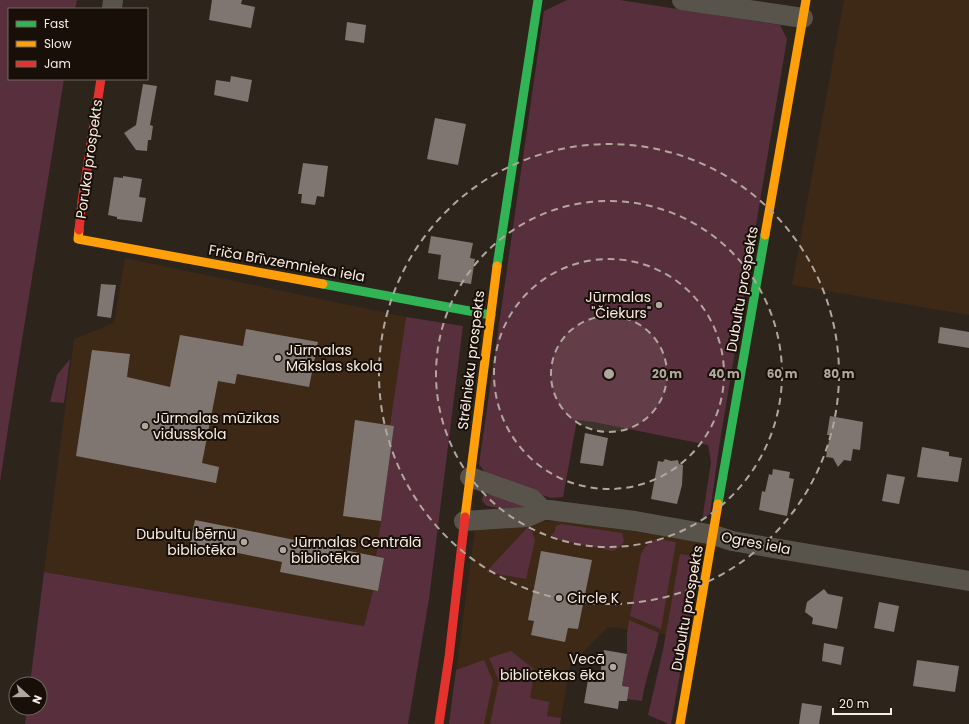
<svg xmlns="http://www.w3.org/2000/svg" width="969" height="724" font-family="Poppins,sans-serif">
<rect width="100%" height="100%" fill="#2d241c"/>
<g fill="#3e2917">
<path d="M844,0H969V315L792,285Z"/>
<path d="M125,258L406,317L390,425H394L376,556L384,558L377,592L373,591L364,626L44,572L74,339L114,323Z"/>
<path d="M562,521L704,542L685,640L659,633L608,627L570,665L560,724H449L475,529L483,524Z"/>
</g>
<g fill="#582f3d">
<path d="M0,0H77L75,9H9V79H64C43,213 20,347 0,482Z"/>
<path d="M567,0H620L780,25L787,39L719,447L710,513L702,521L711,462L708,445L594,422L577,420L563,497L551,498L488,477L479,464L544,11Z"/>
<path d="M406,317L463,326L429,599L408,724H25L27,708H40V684H30L44,572L364,626L373,591H378L384,558L376,556L394,426L390,425Z"/>
<path d="M70,359L64,403L50,402L57,375Z"/>
<path d="M493,494L530,503L526,513L487,506L482,501L483,496Z"/>
<path d="M561,524L622,533L624,541L621,546L613,551L559,540L553,537L551,534L554,533L556,526Z"/>
<path d="M528,527L532,531L535,541L526,579L486,572Z"/>
<path d="M656,539L676,542L661,629L630,616L641,554L645,547Z"/>
<path d="M680,554L701,557L671,724H669L648,715L663,650Z"/>
<path d="M629,620L659,633C655,656 645,678 642,701L627,699L629,687L622,686L627,654V633Z"/>
<path d="M511,651L535,670L530,698L549,702L547,716L561,718L560,724H490L499,681L489,658Z"/>
<path d="M484,660L493,681L484,724H449L456,670Z"/>
</g>
<g fill="#807671">
<path d="M212,0H242L241,4L255,7L251,28L209,20Z"/>
<path d="M347,22L366,25L364,43L345,40Z"/>
<path d="M231,76L252,80L248,102L214,95L216,80L230,82Z"/>
<path d="M143,84L157,86L150,125L153,126L151,140H148L147,151L136,150L124,133L136,125Z"/>
<path d="M435,118L466,124L458,165L427,159Z"/>
<path d="M303,163L328,166L324,197L317,196L315,205L301,203L302,194H298Z"/>
<path d="M123,176L142,179L139,197L146,198L142,222L117,219V217L108,215L114,177L123,178Z"/>
<path d="M431,236L473,243L470,258L475,259L471,284L438,279L441,255L428,253Z"/>
<path d="M101,284L116,285L111,318L97,316Z"/>
<path d="M940,327L969,332V348L938,343Z"/>
<path d="M246,329L318,342L309,387L237,374L235,384L218,381L202,463L219,467L216,483L76,456L92,350L130,354L127,377L170,387L180,335L243,346Z"/>
<path d="M830,416L863,422L860,450L853,449L851,461L844,460L838,467L833,458L826,457L830,435H827Z"/>
<path d="M355,420L394,426L381,521L343,516Z"/>
<path d="M585,433L608,438L603,466L580,463Z"/>
<path d="M922,447L949,452V456L962,458L958,482L917,477Z"/>
<path d="M665,459L671,461L678,460L679,464L683,465L682,485L677,504L651,499L658,461L663,462Z"/>
<path d="M773,469L790,472L789,478L794,479L787,516L759,510L762,491L765,492L769,474L772,475Z"/>
<path d="M887,474L905,477L899,504L882,501Z"/>
<path d="M195,520L384,558L378,591L280,572L282,562L190,543Z"/>
<path d="M541,551L592,560L578,629L568,628L565,642L531,635L534,621L528,620Z"/>
<path d="M824,589L828,594L843,597L837,629L812,624L813,618L805,612L807,602Z"/>
<path d="M879,602L899,606L894,632L874,628Z"/>
<path d="M824,643L844,647L841,665L822,661Z"/>
<path d="M604,650L627,654L622,686L629,687L627,701H619L618,709L584,703L588,680L599,682Z"/>
<path d="M917,660L959,666L955,692L913,686Z"/>
<path d="M802,703L822,706L819,724H799Z"/>
</g>
<g fill="none" stroke-linecap="round" stroke-linejoin="round">
<g stroke="#58544c" stroke-width="20">
<path d="M682,0L803,18"/>
<path d="M112,9L113,0"/>
<path d="M470,477L532,499L543,510"/>
<path d="M464,521L527,517L543,510H549L635,521L714,535L732,541L969,581"/>
</g>
<g stroke="#30b455" stroke-width="9">
<path d="M497,266L538,0"/>
<path d="M323,284L491,315"/>
<path d="M718,504L765,235"/>
</g>
<g stroke="#ff9f0a" stroke-width="9">
<path d="M79,230L78,239L323,284"/>
<path d="M765,235L806,0"/>
<path d="M465,517L497,266"/>
<path d="M680,724L718,504"/>
</g>
<g stroke="#e5322d" stroke-width="9">
<path d="M79,230L82,201L101,79"/>
<path d="M439,724L449,657L465,517"/>
</g>
</g>
<circle cx="609" cy="374" r="58" fill="#b2a79d" fill-opacity=".12"/>
<g fill="none" stroke="#b2a79d" stroke-width="2" stroke-dasharray="7 5">
<circle cx="609" cy="374" r="58"/>
<circle cx="609" cy="374" r="115"/>
<circle cx="609" cy="374" r="173"/>
<circle cx="609" cy="374" r="230"/>
</g>
<g fill="#b2a79d" stroke="#170f08" stroke-width="1.5">
<circle cx="659" cy="305" r="4"/>
<circle cx="278" cy="358" r="4"/>
<circle cx="145" cy="426" r="4"/>
<circle cx="244" cy="542" r="4"/>
<circle cx="283" cy="550" r="4"/>
<circle cx="559" cy="598" r="4"/>
<circle cx="613" cy="667" r="4"/>
</g>
<g text-anchor="middle" dominant-baseline="central" stroke-width="4" stroke-linejoin="round" paint-order="stroke">
<g font-size="14" fill="#f9ede3" stroke="#170f08">
<text transform="translate(89 159) rotate(-82)">Poruka prospekts</text>
<text transform="translate(287 263) rotate(10)">Friča Brīvzemnieka iela</text>
<text transform="translate(742 289) rotate(-80)">Dubultu prospekts</text>
<text transform="translate(471 360) rotate(-83)">Strēlnieku prospekts</text>
<text transform="translate(756 543) rotate(11)">Ogres iela</text>
<text transform="translate(687 608) rotate(-80)">Dubultu prospekts</text>
</g>
<g font-size="14" fill="#f9ede3" stroke="#170f08" text-anchor="start">
<text x="651" y="297" text-anchor="end">Jūrmalas<tspan x="651" dy="16">"Čiekurs"</tspan></text>
<text x="286" y="350">Jūrmalas<tspan x="286" dy="16">Mākslas skola</tspan></text>
<text x="153" y="418">Jūrmalas mūzikas<tspan x="153" dy="16">vidusskola</tspan></text>
<text x="236" y="534" text-anchor="end">Dubultu bērnu<tspan x="236" dy="16">bibliotēka</tspan></text>
<text x="291" y="542">Jūrmalas Centrālā<tspan x="291" dy="16">bibliotēka</tspan></text>
<text x="567" y="598">Circle K</text>
<text x="605" y="659" text-anchor="end">Vecā<tspan x="605" dy="16">bibliotēkas ēka</tspan></text>
</g>
</g>
<circle cx="609" cy="374" r="6" fill="#b2a79d" stroke="#170f08" stroke-width="2"/>
<g font-size="12" text-anchor="middle" font-weight="bold" fill="#b2a79d" stroke="#170f08" stroke-width="4" stroke-linejoin="round" paint-order="stroke">
<text x="667" y="378">20 m</text>
<text x="724" y="378">40 m</text>
<text x="782" y="378">60 m</text>
<text x="839" y="378">80 m</text>
</g>
<rect x="8" y="8" width="140" height="72" fill="#170f08" stroke="#716860"/>
<rect x="16" y="21" width="20" height="6" fill="#30b455" stroke="#716860"/>
<text x="44" y="28" font-size="12" fill="#f9ede3">Fast</text>
<rect x="16" y="41" width="20" height="6" fill="#ff9f0a" stroke="#716860"/>
<text x="44" y="48" font-size="12" fill="#f9ede3">Slow</text>
<rect x="16" y="61" width="20" height="6" fill="#e5322d" stroke="#716860"/>
<text x="44" y="68" font-size="12" fill="#f9ede3">Jam</text>
<g transform="translate(28 696) rotate(111)"><circle r="19" fill="#170f08" stroke="#716860"/>
<path d="M0-3L7 15L0 10L-7 15Z" fill="#b2a79d"/>
<text y="-6" font-size="11" font-weight="bold" text-anchor="middle" fill="#f9ede3">N</text>
</g>
<path d="M833 708v6h58v-6" fill="none" stroke="#f9ede3" stroke-width="2"/>
<text x="839" y="708" font-size="12" fill="#f9ede3" stroke="#170f08" stroke-width="3" paint-order="stroke">20 m</text>
</svg>
